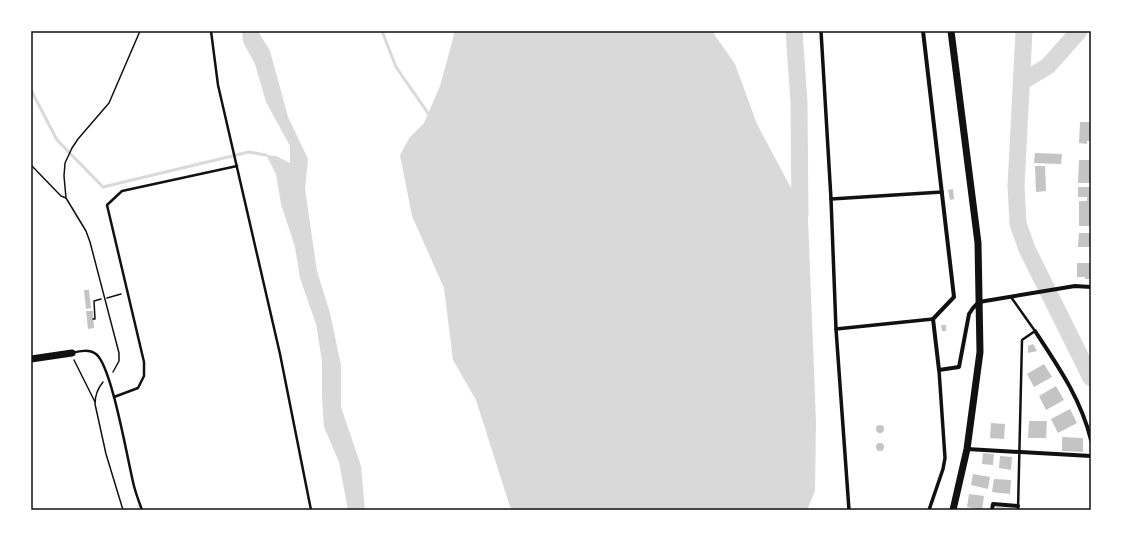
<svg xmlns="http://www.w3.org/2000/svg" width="1122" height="541" font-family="Signika,sans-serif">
<rect width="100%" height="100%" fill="#fff"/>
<g fill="#d9d9d9">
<path d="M242,31H258L270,51L288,117L308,159L305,189L317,271L330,313L341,365V407L361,466L365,510H348L339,462L324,427L322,398V361L316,324L300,278L295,247L281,204L276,174L266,155L276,156L290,163V146L266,102L255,64L243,42Z"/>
<path d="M453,31H712L735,64L757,124L808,220L816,421L815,491L807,510H511L476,400L453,360L444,288L412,216L400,155L410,137L424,123L440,86L454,35Z"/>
</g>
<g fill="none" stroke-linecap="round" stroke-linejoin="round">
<g stroke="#d9d9d9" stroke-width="3">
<path d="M382,31L396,67L430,116"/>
<path d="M31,90L57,140L103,187L249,152L266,155"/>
</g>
<g stroke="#d9d9d9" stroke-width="17">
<path d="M1024,31L1016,186L1018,224L1027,249L1091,378"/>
<path d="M1023,81L1048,66L1079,31"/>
<path d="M790,224L800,215L799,102L794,31"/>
</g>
</g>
<g fill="#c4c4c4">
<path d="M1080,122H1091V141H1087V144L1079,143Z"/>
<path d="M1035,153L1062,154L1061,164L1034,163Z"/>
<path d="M1079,160H1091V183H1078Z"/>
<path d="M1035,166H1045L1046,191L1036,192Z"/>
<path d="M1078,187H1091V226H1079V201H1087V197H1078Z"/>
<path d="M953,189L954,199L950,200L948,190Z"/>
<path d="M1079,233H1091V247H1078Z"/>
<path d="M1077,263H1091V279H1085V277H1077Z"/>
<path d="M84,290H89L91,308L86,309Z"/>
<path d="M86,311H93L94,328L88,329Z"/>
<path d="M941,325H946V331H942Z"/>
<path d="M1033,344L1037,351L1028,353V346Z"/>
<path d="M1044,364L1052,377L1034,387L1027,374Z"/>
<path d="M1056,386L1064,400L1046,410L1039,396Z"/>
<path d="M1070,409L1077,423L1058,433L1051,419Z"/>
<path d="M1029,421H1047L1046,438H1028Z"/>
<path d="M991,423L1005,424L1004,439L990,438Z"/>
<circle cx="880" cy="429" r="4"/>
<path d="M1062,437L1083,438V452L1062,451Z"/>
<circle cx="880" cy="447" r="4"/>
<path d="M983,453L994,454L993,465L982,464Z"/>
<path d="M1000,456L1012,457L1011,470L999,468Z"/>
<path d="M973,474L990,477L988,489L971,485Z"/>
<path d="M994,479L1011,480L1010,494L992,492Z"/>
<path d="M969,494L984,496L982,510L967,507Z"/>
<path d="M996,507L1012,508V510H996Z"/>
</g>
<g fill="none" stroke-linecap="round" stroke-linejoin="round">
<g stroke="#111" stroke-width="1.5">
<path d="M31,165L61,196L66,198"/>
<path d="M107,298L121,294"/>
<path d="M93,319H95L94,301L101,299"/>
<path d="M74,360L95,402"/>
<path d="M113,372L119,361V353L90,242L86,231L66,198L64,176L65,163L72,148L78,139L109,103L140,31"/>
<path d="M103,382C98,388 95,396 95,404L106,454L123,510"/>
</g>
<g stroke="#111" stroke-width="2.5">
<path d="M211,31L218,85L280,354L311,510"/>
<path d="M1011,297L1035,331L1022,340L1018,510"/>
<path d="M72,353C80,351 89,349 96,354C112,366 128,463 134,486C136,494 139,502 142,510"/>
<path d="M114,397L138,388L144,376V362L107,205L122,191L237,166"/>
</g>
<g stroke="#111" stroke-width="3.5">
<path d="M821,31L831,199L836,329L849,510"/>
<path d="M831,199L942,192"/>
<path d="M836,329L933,319"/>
<path d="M929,510L943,469L945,458L939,370"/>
</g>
<g stroke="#111" stroke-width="4">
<path d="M923,31L954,297L933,319L939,370L959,367L969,314L973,308L979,302L1075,286L1091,287"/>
<path d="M1035,331C1058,366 1081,399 1091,440"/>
<path d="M967,449L1091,456"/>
<path d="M992,510L993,504L1018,506"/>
</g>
<g stroke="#111" stroke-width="7">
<path d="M951,31L978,243L980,352L967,449L953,510"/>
<path d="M31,359L72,353"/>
</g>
</g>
<rect width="1122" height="541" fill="none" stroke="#ffffff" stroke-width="64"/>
<rect x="32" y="32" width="1058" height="477" fill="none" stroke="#111" stroke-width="1.5"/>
</svg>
